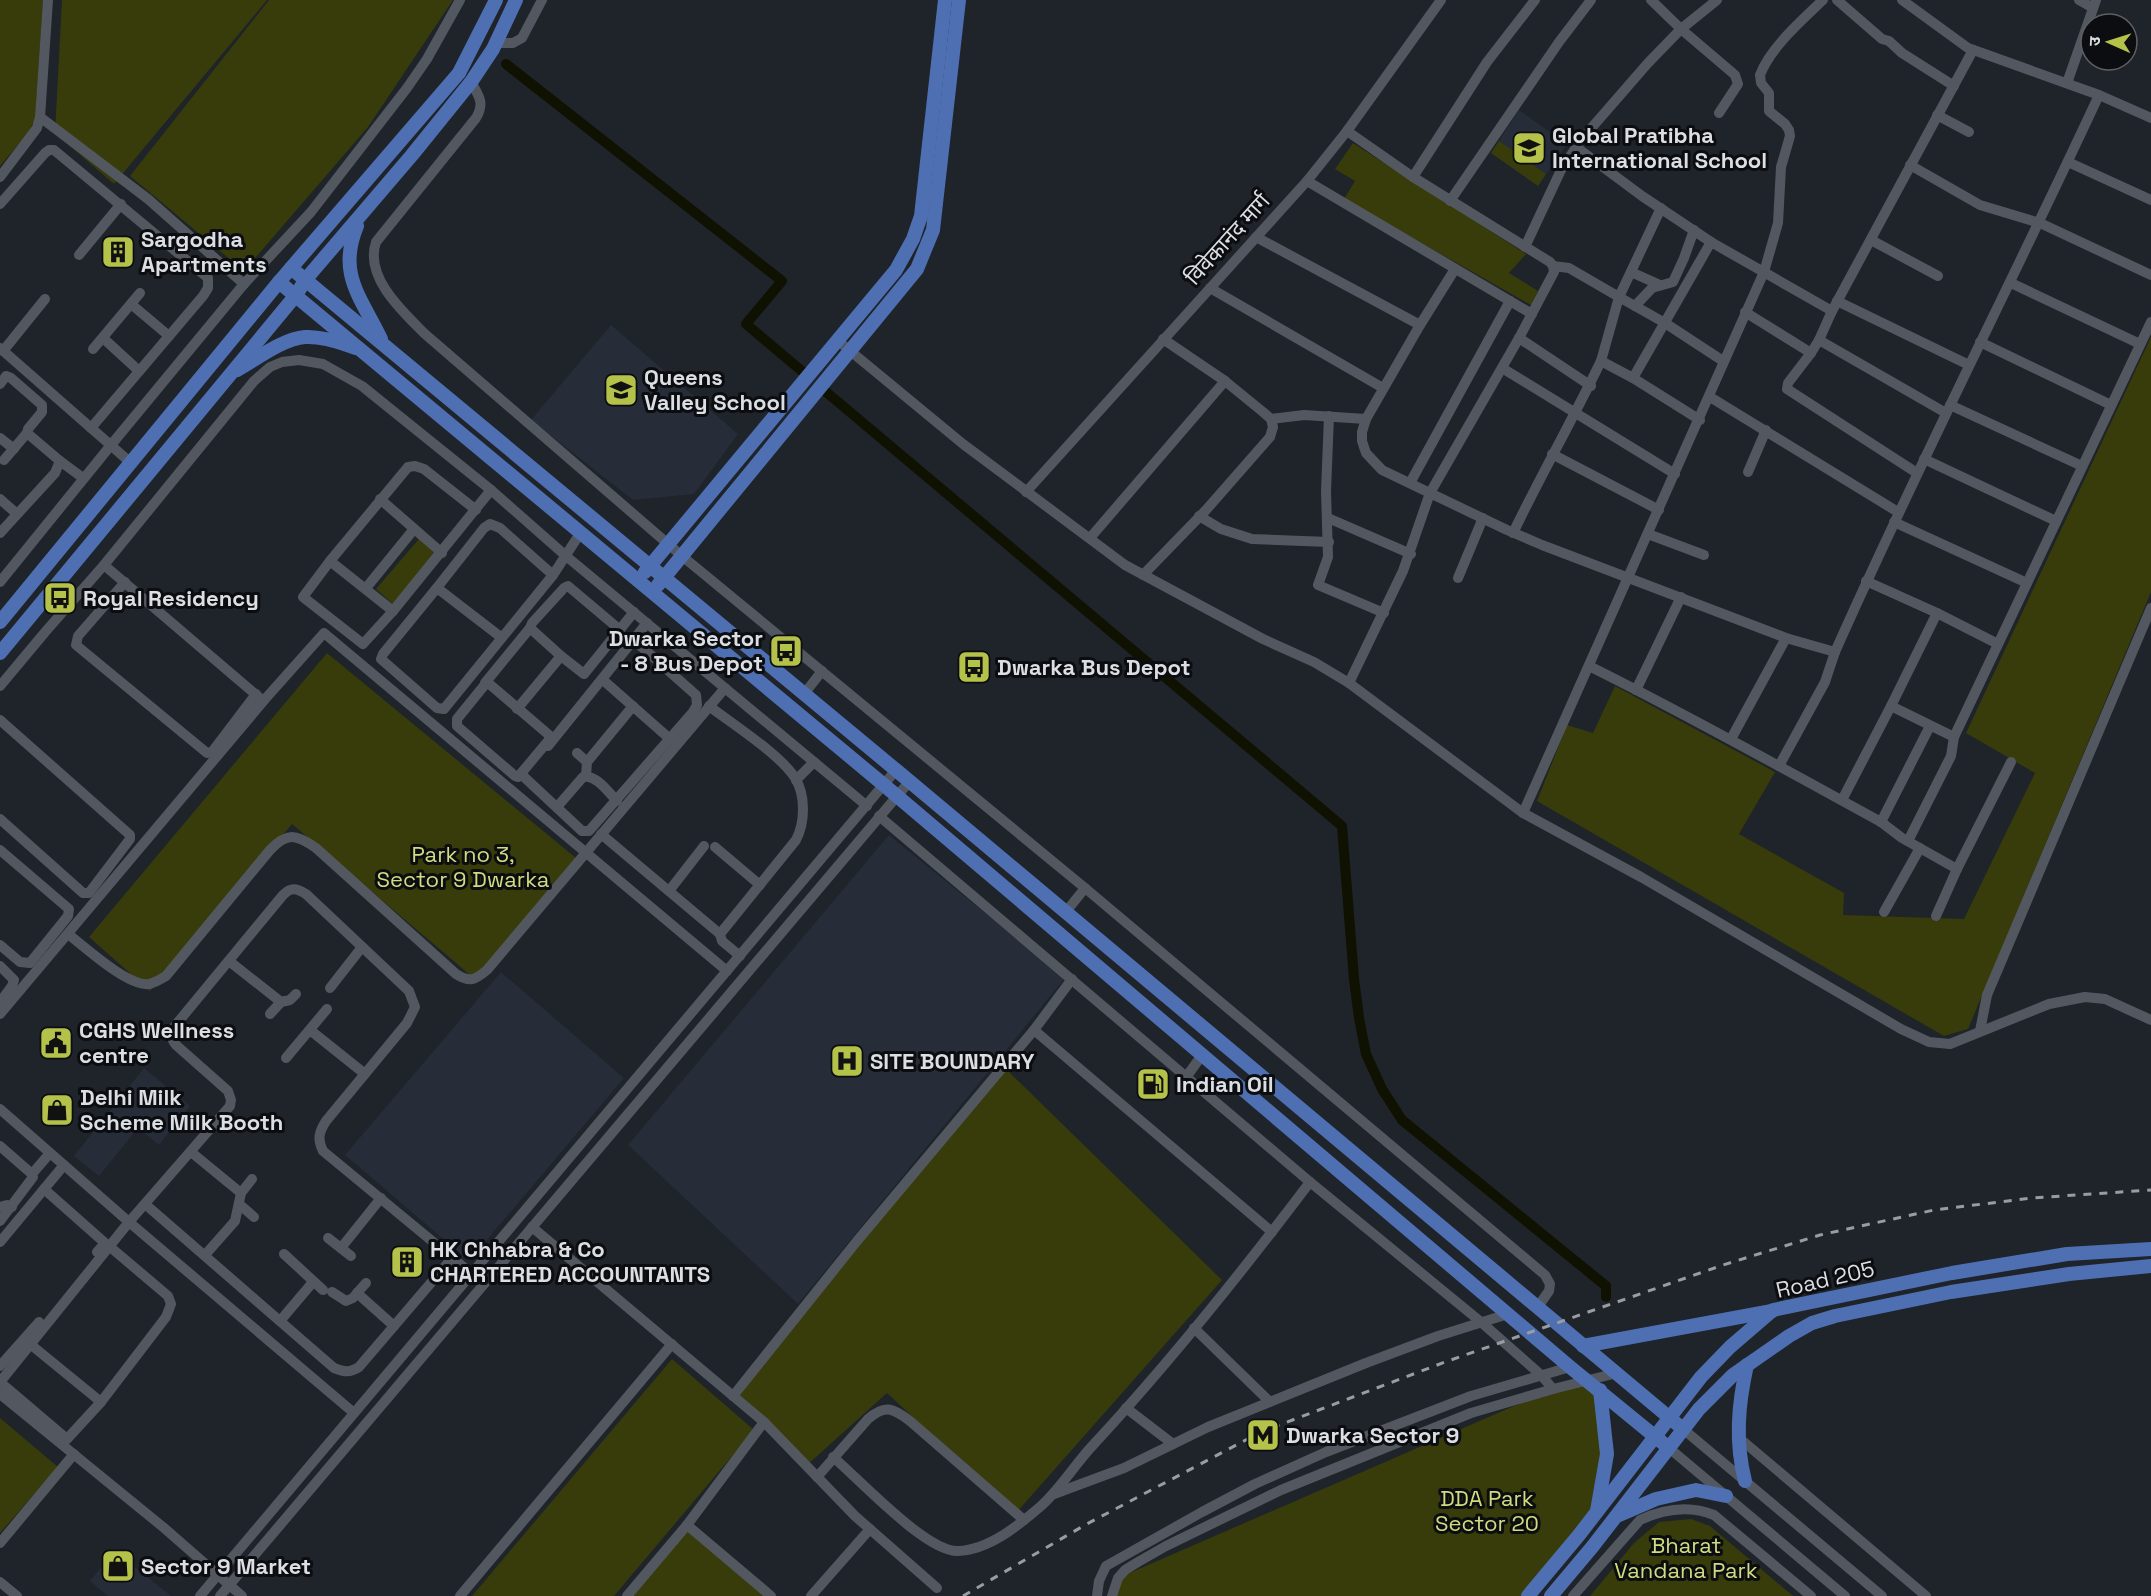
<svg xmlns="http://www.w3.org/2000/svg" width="2151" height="1596" font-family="'Space Grotesk','Noto Sans Devanagari',sans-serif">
<rect width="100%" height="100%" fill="#1f232a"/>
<g fill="#262c38">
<path d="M1519,110L1567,144L1538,186L1491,153Z"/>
<path d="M611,325L738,434L694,494L633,500L531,420Z"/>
<path d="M889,835L1065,978L798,1304L628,1145Z"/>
<path d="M501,972L624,1078L469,1261L345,1155Z"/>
<path d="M144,1068L190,1106L159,1145L138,1128L99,1176L74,1156Z"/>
<path d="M115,1551L171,1596H108L90,1581Z"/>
</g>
<g fill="#373c0a">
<path d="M0,0H43L35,120L28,133L0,166Z"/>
<path d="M62,0H267L114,184L55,133Z"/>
<path d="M269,0H453L368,127L244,271L130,176Z"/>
<path d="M1499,141L1546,174L1538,186L1491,153Z"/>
<path d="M1353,143L1526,254L1509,273L1538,291L1531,305L1344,199L1355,181L1335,169Z"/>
<path d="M2151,337V592L1968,1029L1944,1036L1537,801L1567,725L1593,733L1615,686L1775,772L1739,834L1844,893L1843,915L1964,919L2035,773L1966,733Z"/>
<path d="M419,539L435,554L393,604L376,589Z"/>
<path d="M327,653L576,858L476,980L292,824L150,991L89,937Z"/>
<path d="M1003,1066L1222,1280L1016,1513L887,1393L806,1466L733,1396Z"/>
<path d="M672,1359L754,1430L614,1596H472Z"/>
<path d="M1589,1381L1604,1418L1596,1514L1524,1596H1116L1118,1578L1553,1389Z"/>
<path d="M0,1418L58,1467L0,1533Z"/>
<path d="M1691,1519L1710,1526L1793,1596H1590L1634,1543L1659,1522Z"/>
<path d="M687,1525L771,1596H628Z"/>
</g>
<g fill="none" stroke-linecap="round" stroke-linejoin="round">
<g stroke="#0f1101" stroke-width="10">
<path d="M506,64L782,281L746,324L803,372"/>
<path d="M825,391L1342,826L1354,979L1359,1018L1366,1054L1382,1089L1402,1120L1606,1286V1297"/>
</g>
<g stroke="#535860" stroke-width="10">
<path d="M1651,0L1681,29L1735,75L1738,84L1719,113"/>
<path d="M1837,0L1882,39L1889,41L1902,53L1954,86"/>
<path d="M1902,0L1968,48L2099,95L2151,118"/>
<path d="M2079,0L2093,8"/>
<path d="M496,43H513L522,38L542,0"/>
<path d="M471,82C479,96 485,103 476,118L376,242C364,277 403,312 425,334L682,556L1085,888L1545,1275L1550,1284L1549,1291L1537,1308"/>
<path d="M2067,83L2096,0"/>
<path d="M1937,115L1969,132"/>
<path d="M1347,131L1413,177L1550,262L1553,266L1554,272L1519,338L1430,493L1403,571L1349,683"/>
<path d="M1576,147L1642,196L1711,242L1832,311L1973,50"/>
<path d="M2068,162L2151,200"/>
<path d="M1910,165L1980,205L2040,223L2151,275"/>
<path d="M0,177L37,128L40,117L48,0"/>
<path d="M1413,177L1487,62L1535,0"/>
<path d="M1307,181L1532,314"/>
<path d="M1450,201L1559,42L1591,0"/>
<path d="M0,204L45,153L49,150H54L208,278V288L203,296L91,428"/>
<path d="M1256,237L1420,325"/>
<path d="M1871,240L1938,276"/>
<path d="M1525,247L1561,170L1581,140L1648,63L1681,29L1717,0"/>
<path d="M79,255L121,204"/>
<path d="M1553,266L1569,268L1619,297L1661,208"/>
<path d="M1455,269L1420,325L1366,419L1362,432V441L1366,453L1382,470L1507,530L1542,545L1786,638L1835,652C1918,465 2012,282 2099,95"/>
<path d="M1631,272L1660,285"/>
<path d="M2011,283L2140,344"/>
<path d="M244,284L311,212L407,88L427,59L460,0"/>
<path d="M1210,288L1383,388"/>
<path d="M1837,301L1969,365"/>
<path d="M131,304L169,336"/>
<path d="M1635,306L1652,288L1673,282L1684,258L1694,230"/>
<path d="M1745,312L1811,353L1819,340L1946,413"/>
<path d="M103,338L139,371"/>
<path d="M1519,338L1591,386"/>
<path d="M837,340L963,444L1125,565L1263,639L1314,662L1349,683L1523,813L1641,877L1901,1029L1929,1042L1950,1044L2049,1004L2085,997L2105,999L2151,1020"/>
<path d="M1819,340L1832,311"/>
<path d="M1980,342L2111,405"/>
<path d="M0,348L131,463"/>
<path d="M93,349L140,293"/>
<path d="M3,351L45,299"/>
<path d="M1811,353L1788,383L1787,389L1917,473"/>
<path d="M1502,368L1675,474"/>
<path d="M1633,378L1711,242"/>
<path d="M0,384L6,376L11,378L42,405V412L28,429L27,433L60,461L55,473L0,533"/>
<path d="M1710,397L1898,512"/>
<path d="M1950,405L2082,466"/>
<path d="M1329,416L1326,491L1328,557L1318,585L1384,613"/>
<path d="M1271,419L1304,415L1366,419"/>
<path d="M1700,420L1633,378L1601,361L1619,297L1665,323L1723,361"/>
<path d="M0,438L14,449"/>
<path d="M1552,454L1659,510"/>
<path d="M1924,459L2056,521"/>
<path d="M4,460L27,433"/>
<path d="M60,461L83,478"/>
<path d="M1748,472L1766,430"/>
<path d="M1410,483L1510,301"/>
<path d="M1026,492L1307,181L1347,131L1441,0"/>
<path d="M0,499L17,514"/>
<path d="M380,499L442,553"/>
<path d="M1199,516L1221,529L1252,539L1329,542"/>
<path d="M1328,518L1411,554"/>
<path d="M1894,522L2027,583"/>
<path d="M1513,533C1541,475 1573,419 1601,361"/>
<path d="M1648,534L1704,555"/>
<path d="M1090,538L1225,381"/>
<path d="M330,561L393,611L491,490"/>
<path d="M104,565L261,699"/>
<path d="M1143,575L1206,510L1270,437L1273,427L1271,419L1263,412L1225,381L1163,339"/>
<path d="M1458,578L1483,518"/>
<path d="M0,582L111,445L244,284L148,199L40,117"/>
<path d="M125,582L78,636L76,645L207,753L212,752L256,694"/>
<path d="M366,588L414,529"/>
<path d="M436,589L484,528L490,524L500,528L553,575"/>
<path d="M393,611L363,644L303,597L330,561L408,467L415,466L424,469L476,510"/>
<path d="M1937,613L1998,644"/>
<path d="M619,629L568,586L564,588L532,623L530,628L561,656L584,674L634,612"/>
<path d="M502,638L441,591L436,589L383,654L381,659L437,708L444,709L553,575L581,532"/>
<path d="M1589,666C1688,715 1784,769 1881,822L1902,838L1957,869"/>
<path d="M603,680L670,739"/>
<path d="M487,682L549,735V740L518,777L515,776L457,726V719Z"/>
<path d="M485,683L530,628"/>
<path d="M0,686L46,631L104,565L254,381L270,367L282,362L299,360L323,364L362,386L491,490L566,556L867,806"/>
<path d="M1636,690L1681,597"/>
<path d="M804,694L822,671"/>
<path d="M709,706C731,723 781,755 795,778C806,795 805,823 796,840L720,934L722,941L740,956"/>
<path d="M1891,706L1954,737"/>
<path d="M517,709L561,656"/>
<path d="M0,720L130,835V839L89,893H83L0,819"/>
<path d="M1731,739L1786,638"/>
<path d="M548,746L647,623"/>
<path d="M577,753L587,762"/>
<path d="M1779,766L1825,682L1835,652"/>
<path d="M523,776L582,831H589L693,712L697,705L696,695L635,641"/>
<path d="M586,776L587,762L633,706"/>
<path d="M796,780L814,762"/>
<path d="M1842,800L1891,706L1937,613L1866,581"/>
<path d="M557,807L583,777C596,774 608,792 617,801"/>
<path d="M1523,813L1764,272L1778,223L1781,167L1790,136L1789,130L1785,124L1769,111V93L1761,83L1760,75C1770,48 1802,20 1823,0"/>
<path d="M879,816L1310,1182L1481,1322L1541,1375L1553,1389"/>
<path d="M1881,822L1930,726"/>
<path d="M601,834L720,934"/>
<path d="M1908,841L1951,756L1954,737L2151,322"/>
<path d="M715,847L760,885"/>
<path d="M0,850L69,909L68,916L30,963L20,962L0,945"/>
<path d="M669,891L704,846"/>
<path d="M1884,912L1920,848"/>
<path d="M1065,913L1085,888"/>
<path d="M1936,916L1957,869L2011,762"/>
<path d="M68,934C85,947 128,987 149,984C155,983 161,979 166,976L270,850C287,832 296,834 316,848L456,974C470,983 475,980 487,970L725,688"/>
<path d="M229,961L281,1002"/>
<path d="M0,966L14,980L12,986L0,1002"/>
<path d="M330,988L362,947"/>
<path d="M0,1014L266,698L324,633L727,971"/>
<path d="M270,1014L281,1002L290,1000L296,994"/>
<path d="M310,1030L365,1074"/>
<path d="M1034,1030L1272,1232"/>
<path d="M1980,1031L1987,995L2151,608"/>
<path d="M286,1058L327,1009"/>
<path d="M1187,1076L1202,1055"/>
<path d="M0,1109L129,1222L354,1413"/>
<path d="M0,1146L32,1174"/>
<path d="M191,1152L241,1193"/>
<path d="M44,1189L105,1243L97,1252"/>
<path d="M145,1204L334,1368C344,1372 350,1373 359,1367L453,1257"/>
<path d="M239,1204L254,1217"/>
<path d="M0,1207L7,1205L12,1207"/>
<path d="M0,1221L33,1177L32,1174L50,1153"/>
<path d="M532,1227L764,1422L855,1516L937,1588"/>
<path d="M328,1238L351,1256"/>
<path d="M0,1242L64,1165"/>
<path d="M341,1248L381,1198"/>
<path d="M284,1254L323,1290"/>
<path d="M205,1255L235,1221L241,1193L252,1179"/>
<path d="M332,1292L346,1301L353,1298L357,1293L394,1326"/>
<path d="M357,1293L366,1283"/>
<path d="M280,1321L313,1282"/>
<path d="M1194,1328L1270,1402"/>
<path d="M30,1344L101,1402L166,1317L171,1304L168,1296L109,1246"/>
<path d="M0,1366L39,1322"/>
<path d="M0,1382L129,1222L230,1106L231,1100L228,1091L176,1045C171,1039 171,1035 174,1027L283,895C291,887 296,888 306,894L409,991L415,1007L407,1023L326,1121C319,1132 317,1139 323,1151L472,1274"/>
<path d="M0,1382L67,1439L101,1402"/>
<path d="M0,1394L163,1527L242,1596"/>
<path d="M733,1396L857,1241L1034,1030L1072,979"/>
<path d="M1126,1408L1173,1444"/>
<path d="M1683,1429L1882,1596"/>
<path d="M1738,1437L1926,1596"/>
<path d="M1669,1448L1845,1596"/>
<path d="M833,1457C859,1479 926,1552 958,1551C989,1550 1019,1525 1041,1506C1061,1488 1075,1464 1094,1444C1171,1361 1242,1272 1310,1182"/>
<path d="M817,1477L868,1419C885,1404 893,1408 910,1421L1024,1520"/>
<path d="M1054,1494L1124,1468L1208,1427L1366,1363L1438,1336L1508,1314"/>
<path d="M687,1525L771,1596"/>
<path d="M0,1543L74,1454"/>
<path d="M0,1582L17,1596"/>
<path d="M200,1596L896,770"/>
<path d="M220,1596L909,782"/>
<path d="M460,1596L672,1344"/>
<path d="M627,1596L687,1525L764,1422"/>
<path d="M811,1596L870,1529"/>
<path d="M1097,1596L1099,1581L1106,1566L1202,1512L1255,1484L1326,1452L1471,1396L1570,1367"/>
<path d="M1112,1596L1118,1578L1125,1570L1138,1562L1166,1546L1281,1490L1471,1413L1553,1389L1617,1373"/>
<path d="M1573,1596L1640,1520C1664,1509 1689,1505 1714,1515L1811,1596"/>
</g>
<g stroke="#4e70b3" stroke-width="14">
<path d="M357,226C337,274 361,297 381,339"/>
<path d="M291,268L896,770L1683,1429"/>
<path d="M279,282L884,785L1570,1367L1669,1448"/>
<path d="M237,370C257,359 282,339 305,337C322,336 340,343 356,348"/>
<path d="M645,572L896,270L913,239L921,216L945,0"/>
<path d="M658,585L917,269L933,230L959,0"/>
<path d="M0,622L279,282L459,73L496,0"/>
<path d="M0,653L296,295L306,279L412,155L471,82L493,49L516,0"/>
<path d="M1583,1346L1772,1311"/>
<path d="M1745,1481C1735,1442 1738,1405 1747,1365"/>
<path d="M1597,1511L1607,1454L1600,1390"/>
<path d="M1619,1515L1656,1499L1696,1490L1726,1496"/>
<path d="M1528,1596L1579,1535L1701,1377L1730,1347L1773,1310L1952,1273L2067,1254L2151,1249"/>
<path d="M1551,1596L1593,1546L1699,1409L1733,1375L1789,1336L1812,1323L1835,1316L1951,1292L2069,1274L2151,1266"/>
</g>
<path stroke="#999da2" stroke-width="3" stroke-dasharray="8 8" stroke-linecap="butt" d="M963,1596L1085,1525L1261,1432L1445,1362L1723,1265L1820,1235L1934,1210L2032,1198L2151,1190"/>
</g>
<defs>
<symbol id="school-square" viewBox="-11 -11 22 22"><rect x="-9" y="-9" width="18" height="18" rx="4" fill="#b5c24a" stroke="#0b0d10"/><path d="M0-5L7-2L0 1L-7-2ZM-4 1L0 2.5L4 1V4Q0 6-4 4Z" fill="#111"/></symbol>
<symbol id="building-square" viewBox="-11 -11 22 22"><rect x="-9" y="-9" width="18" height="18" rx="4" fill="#b5c24a" stroke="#0b0d10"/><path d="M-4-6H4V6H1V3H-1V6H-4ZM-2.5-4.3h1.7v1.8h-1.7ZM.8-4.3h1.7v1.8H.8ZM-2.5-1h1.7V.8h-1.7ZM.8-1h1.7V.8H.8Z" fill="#111"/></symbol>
<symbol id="bus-square" viewBox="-11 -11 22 22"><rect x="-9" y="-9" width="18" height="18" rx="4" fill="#b5c24a" stroke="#0b0d10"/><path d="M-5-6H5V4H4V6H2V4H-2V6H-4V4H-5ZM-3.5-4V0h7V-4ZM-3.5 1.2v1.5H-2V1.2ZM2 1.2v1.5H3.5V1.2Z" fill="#111"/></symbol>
<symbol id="civic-square" viewBox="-11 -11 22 22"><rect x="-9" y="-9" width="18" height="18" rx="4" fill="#b5c24a" stroke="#0b0d10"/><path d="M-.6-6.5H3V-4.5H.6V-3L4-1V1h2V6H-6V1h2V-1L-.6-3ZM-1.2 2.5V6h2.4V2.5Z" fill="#111"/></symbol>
<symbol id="hospital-square" viewBox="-11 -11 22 22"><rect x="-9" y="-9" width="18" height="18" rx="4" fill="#b5c24a" stroke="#0b0d10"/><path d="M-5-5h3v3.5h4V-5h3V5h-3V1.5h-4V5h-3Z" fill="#111"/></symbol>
<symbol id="fuel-square" viewBox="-11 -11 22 22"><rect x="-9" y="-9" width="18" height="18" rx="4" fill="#b5c24a" stroke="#0b0d10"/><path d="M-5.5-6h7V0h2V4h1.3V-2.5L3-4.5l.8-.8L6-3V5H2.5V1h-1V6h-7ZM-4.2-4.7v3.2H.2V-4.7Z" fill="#111"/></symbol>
<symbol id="shop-square" viewBox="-11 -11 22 22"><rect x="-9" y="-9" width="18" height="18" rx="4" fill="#b5c24a" stroke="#0b0d10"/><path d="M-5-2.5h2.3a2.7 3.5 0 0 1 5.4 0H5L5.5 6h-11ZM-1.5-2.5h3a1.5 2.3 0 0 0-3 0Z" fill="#111"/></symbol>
<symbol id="metro-square" viewBox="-11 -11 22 22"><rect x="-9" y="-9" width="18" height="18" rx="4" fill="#b5c24a" stroke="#0b0d10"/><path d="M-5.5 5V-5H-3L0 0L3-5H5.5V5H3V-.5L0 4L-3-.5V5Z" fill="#111"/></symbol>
</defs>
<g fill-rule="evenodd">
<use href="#school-square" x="1510" y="129" width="38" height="38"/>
<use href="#building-square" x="99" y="233" width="38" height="38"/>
<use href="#school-square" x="602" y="371" width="38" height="38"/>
<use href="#bus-square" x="41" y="579" width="38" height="38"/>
<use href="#bus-square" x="767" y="632" width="38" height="38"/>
<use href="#bus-square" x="955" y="648" width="38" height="38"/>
<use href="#civic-square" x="37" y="1024" width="38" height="38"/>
<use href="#hospital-square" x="828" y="1042" width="38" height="38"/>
<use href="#fuel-square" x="1134" y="1065" width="38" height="38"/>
<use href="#shop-square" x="38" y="1091" width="38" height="38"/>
<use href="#building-square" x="388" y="1243" width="38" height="38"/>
<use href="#metro-square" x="1244" y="1416" width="38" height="38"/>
<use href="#shop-square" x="99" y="1547" width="38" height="38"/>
</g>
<g text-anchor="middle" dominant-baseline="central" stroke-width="6" stroke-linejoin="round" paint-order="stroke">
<g font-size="22" font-weight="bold" fill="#dbdee3" stroke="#0b0d10" text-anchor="start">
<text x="1552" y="135">Global Pratibha<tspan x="1552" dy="25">International School</tspan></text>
<text x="141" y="239">Sargodha<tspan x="141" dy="25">Apartments</tspan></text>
<text x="644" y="377">Queens<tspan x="644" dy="25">Valley School</tspan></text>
<text x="83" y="598">Royal Residency</text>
<text x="763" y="638" text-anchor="end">Dwarka Sector<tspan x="763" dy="25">- 8 Bus Depot</tspan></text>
<text x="997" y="667">Dwarka Bus Depot</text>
<text x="79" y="1030">CGHS Wellness<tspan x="79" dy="25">centre</tspan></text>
<text x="870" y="1061">SITE BOUNDARY</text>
<text x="1176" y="1084">Indian Oil</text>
<text x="80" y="1097">Delhi Milk<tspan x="80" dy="25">Scheme Milk Booth</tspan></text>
<text x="430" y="1249">HK Chhabra &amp; Co<tspan x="430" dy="25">CHARTERED ACCOUNTANTS</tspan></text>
<text x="1286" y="1435">Dwarka Sector 9</text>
<text x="141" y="1566">Sector 9 Market</text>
</g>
<g font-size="22" fill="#dbdee3" stroke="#0b0d10">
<text transform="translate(1227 239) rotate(-48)">विवेकानंद मार्ग</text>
<text transform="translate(1825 1279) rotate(-13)">Road 205</text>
</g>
<g font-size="22" fill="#d0dc7f" stroke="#0b0d10">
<text x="463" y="854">Park no 3,<tspan x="463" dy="25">Sector 9 Dwarka</tspan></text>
<text x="1487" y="1498">DDA Park<tspan x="1487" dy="25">Sector 20</tspan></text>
<text x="1686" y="1545">Bharat<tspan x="1686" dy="25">Vandana Park</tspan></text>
</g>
</g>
<g transform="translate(2109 42) rotate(273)"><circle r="28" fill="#0b0d10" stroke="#5e6164" stroke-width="1.5"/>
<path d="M0-4.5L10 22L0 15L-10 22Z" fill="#b5c24a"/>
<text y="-9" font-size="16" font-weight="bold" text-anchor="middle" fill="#dbdee3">उ</text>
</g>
</svg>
